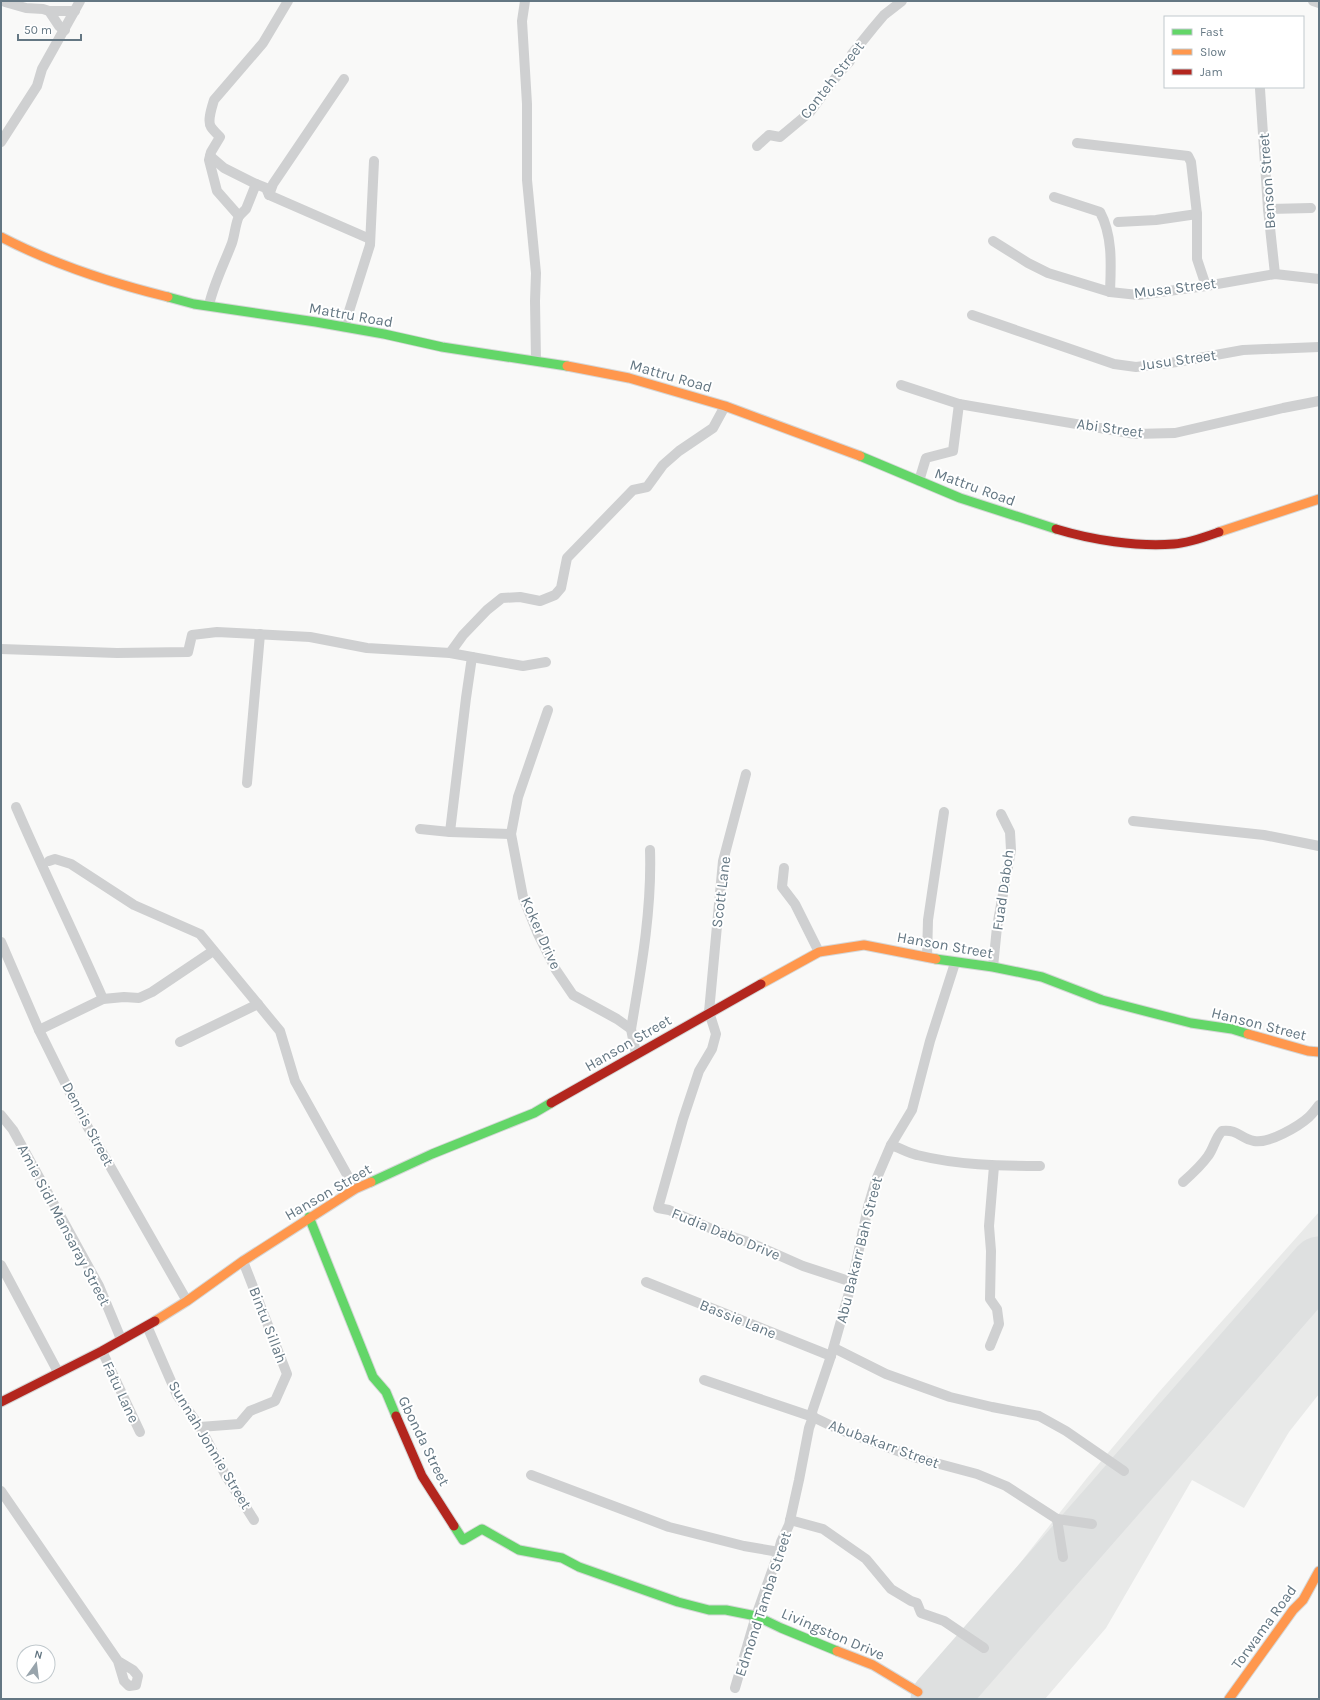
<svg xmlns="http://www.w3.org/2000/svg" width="1320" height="1700" font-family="Karla,sans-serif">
<rect width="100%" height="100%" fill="#f9f9f8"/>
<path fill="#e9eae9" d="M1319,1212V1394L1289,1432L1244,1508L1192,1480L1106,1628L1045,1699H913L1087,1478L1159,1392Z"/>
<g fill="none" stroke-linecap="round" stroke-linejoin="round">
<path stroke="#dee0e0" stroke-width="57" d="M939,1699L1319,1265"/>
<defs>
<g id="fast">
<path d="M168,297L194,304L316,322L384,334L442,347L567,366"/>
<path d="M860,456L960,498L1056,529"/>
<path d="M936,959L993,967L1042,977L1102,1000L1191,1023L1232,1029L1248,1034"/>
<path d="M371,1182L432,1154L534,1113L551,1103"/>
<path d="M309,1217L373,1377L386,1392L396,1416"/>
<path d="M454,1526L463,1540L482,1529L519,1550L562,1558L579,1567L678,1602L709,1610H726L756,1616L781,1628L837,1651"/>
</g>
<g id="slow">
<path d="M1,237C53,264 111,283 168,297"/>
<path d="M567,366L629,378L725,406L860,456"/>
<path d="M1219,532L1319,499"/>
<path d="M761,984L819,952L864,945L936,959"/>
<path d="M1248,1034L1308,1051L1319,1052"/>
<path d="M155,1321L187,1301L243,1261L355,1189L371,1182"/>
<path d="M837,1651L873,1665L918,1692"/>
<path d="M1229,1699L1293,1610L1303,1600L1319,1571"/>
</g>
<g id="jam">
<path d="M1056,529C1092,540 1137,547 1174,544C1189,543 1205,537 1219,532"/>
<path d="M551,1103L761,984"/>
<path d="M1,1402L102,1351L155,1321"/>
<path d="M396,1416L422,1476L454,1526"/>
</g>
</defs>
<use href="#fast" stroke="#d5d7d7" stroke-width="11"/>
<use href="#slow" stroke="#d5d7d7" stroke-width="11"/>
<use href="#jam" stroke="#d5d7d7" stroke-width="11"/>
<g stroke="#cfd0d1" stroke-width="10">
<path d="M525,1L522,21L527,104V180L536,273L535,301L536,361"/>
<path d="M1313,1L1319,3"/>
<path d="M5,2L26,8L43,9L49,11L59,26L65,30"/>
<path d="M49,11H75"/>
<path d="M1260,89L1268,209L1275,274"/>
<path d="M1,142L37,86L42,69L80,1"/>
<path d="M1077,143L1188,156L1191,162L1197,214V259L1206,286"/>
<path d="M757,146L769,135L780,137L810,112L839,73L850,61L852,54L873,28L884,15L902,1"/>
<path d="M210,156L224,168L256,184"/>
<path d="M269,195L370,239"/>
<path d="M1054,197L1100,212C1113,236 1111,266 1110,292"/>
<path d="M1268,209L1311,208"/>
<path d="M239,216L246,209L256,184L266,188L269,195L273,184L344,79"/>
<path d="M1118,222L1156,220L1197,214"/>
<path d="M993,241L1028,263L1048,273L1110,292L1138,295L1206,286L1275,274L1319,279"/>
<path d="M209,305C214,283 224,264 232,243C235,234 235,225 239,216L217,191L209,160L211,152L220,137C217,134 213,130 211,127C207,121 212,107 214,100L263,43L288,1"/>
<path d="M972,315L1114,364L1136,367L1177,362L1243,350L1319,347"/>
<path d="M344,327L370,245L374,161"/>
<path d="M901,385L959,404L1135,434L1175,433L1283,408L1319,401"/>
<path d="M919,481L926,458L953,451L959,404"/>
<path d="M1,649L117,653L188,652L192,635L217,632L310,637L367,648L450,653"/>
<path d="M472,657L523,666L546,662"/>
<path d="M548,710L518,797L511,834L523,897L538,934L556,970L573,995L617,1019L631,1029L636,1054"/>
<path d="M746,774L723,861L709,1012L716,1034L712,1049L699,1071L683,1119L658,1208L669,1210L721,1233L751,1243L803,1266L852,1282"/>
<path d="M247,783L260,634"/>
<path d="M16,807C44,872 75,935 103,999"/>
<path d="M1133,821L1264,835L1319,846"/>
<path d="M420,829L450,832L511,834"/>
<path d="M450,832L466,698L472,657L450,653L463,635L487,610L502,598L520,597L540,601L555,595L561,588L567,558L633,490L647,487L663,465L679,451L713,428L725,406"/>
<path d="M49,861L55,859L71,864L134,905L200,934L280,1031L295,1081L355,1189"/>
<path d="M784,868L782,887L795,904L819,952"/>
<path d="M1,942L39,1030L82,1117L187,1301"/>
<path d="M927,957L928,920L944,812"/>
<path d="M993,967L997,927L1011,850L1010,832L1001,814"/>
<path d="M631,1029C641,970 652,910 650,850"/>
<path d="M39,1030L103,999L124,997L139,998L152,992L213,951"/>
<path d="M180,1042L258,1004"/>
<path d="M1,1115L13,1130L99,1286L121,1339"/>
<path d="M891,1145C900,1148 908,1153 917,1155C957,1165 999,1166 1040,1166"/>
<path d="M1183,1182C1192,1174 1201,1166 1208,1156C1214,1148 1215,1138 1222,1131C1238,1129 1241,1139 1254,1141C1269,1144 1299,1126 1309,1117C1313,1113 1316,1109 1319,1105"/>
<path d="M1,1265L58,1372"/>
<path d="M646,1282L831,1356"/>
<path d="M147,1326L177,1395L200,1427L226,1476L254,1520"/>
<path d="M990,1346L999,1324L997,1309L990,1299L991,1251L989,1226L994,1166"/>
<path d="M834,1348L886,1374L950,1397L992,1407L1039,1416L1066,1431L1124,1471"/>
<path d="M102,1351L140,1432"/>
<path d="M704,1380L813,1417L838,1429L917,1458L977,1474L1006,1486L1057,1519"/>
<path d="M200,1427L239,1424L250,1411L275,1401L287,1374L243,1261"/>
<path d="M531,1475L669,1527L744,1546L779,1552"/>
<path d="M1,1491L118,1661L124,1681L129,1686L136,1685L138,1676L133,1670L118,1661"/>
<path d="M790,1520L823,1529L866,1559L891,1589L911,1601L917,1603L921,1613L944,1621L984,1648"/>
<path d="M1063,1557L1057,1519L1092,1524"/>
<path d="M735,1688L756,1616L777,1557L781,1542L789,1525L799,1480L809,1428L813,1417L812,1412L831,1356L852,1282L868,1207L876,1180L891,1145L912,1110L930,1041L955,963"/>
</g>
<use href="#fast" stroke="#63d668" stroke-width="9"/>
<use href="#slow" stroke="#ff974d" stroke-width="9"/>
<use href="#jam" stroke="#b3261e" stroke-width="9"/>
</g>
<g text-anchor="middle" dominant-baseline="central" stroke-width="4" stroke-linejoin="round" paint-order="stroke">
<g font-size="15" fill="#647783" stroke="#fff">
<text transform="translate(832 80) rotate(-52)">Conteh Street</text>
<text transform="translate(1267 181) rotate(-94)">Benson Street</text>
<text transform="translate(1175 288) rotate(-7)">Musa Street</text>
<text transform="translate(351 315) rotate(10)">Mattru Road</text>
<text transform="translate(1178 360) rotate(-8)">Jusu Street</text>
<text transform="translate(671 376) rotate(16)">Mattru Road</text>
<text transform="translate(1110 428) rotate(8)">Abi Street</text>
<text transform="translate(975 487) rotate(20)">Mattru Road</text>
<text transform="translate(1003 890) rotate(-82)">Fuad Daboh</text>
<text transform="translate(721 892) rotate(-83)">Scott Lane</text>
<text transform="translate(541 933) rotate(66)">Koker Drive</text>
<text transform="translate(945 945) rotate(10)">Hanson Street</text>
<text transform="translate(1259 1024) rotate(14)">Hanson Street</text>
<text transform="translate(628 1043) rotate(-30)">Hanson Street</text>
<text transform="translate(88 1124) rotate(62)">Dennis Street</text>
<text transform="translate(328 1192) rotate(-30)">Hanson Street</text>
<text transform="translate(64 1225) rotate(62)">Amie Sidi Mansaray Street</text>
<text transform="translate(726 1234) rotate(22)">Fudia Dabo Drive</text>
<text transform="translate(859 1250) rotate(-76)">Abu Bakarr Bah Street</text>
<text transform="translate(738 1319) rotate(22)">Bassie Lane</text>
<text transform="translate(268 1325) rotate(69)">Bintu Sillah</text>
<text transform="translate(121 1392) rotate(65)">Fatu Lane</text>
<text transform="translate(424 1441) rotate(64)">Gbonda Street</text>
<text transform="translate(884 1444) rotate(20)">Abubakarr Street</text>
<text transform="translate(210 1445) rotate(59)">Sunnah Jonnie Street</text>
<text transform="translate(763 1604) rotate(-72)">Edmond Tamba Street</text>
<text transform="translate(1264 1627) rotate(-54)">Torwama Road</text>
<text transform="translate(833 1634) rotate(23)">Livingston Drive</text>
</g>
</g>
<rect width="1320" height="1700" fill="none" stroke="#647783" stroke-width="4"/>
<rect x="1164" y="16" width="140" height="72" fill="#ffffff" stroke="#c1c9cd"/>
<rect x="1172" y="29" width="20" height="6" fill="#63d668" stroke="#c1c9cd"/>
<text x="1200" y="36" font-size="12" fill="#647783">Fast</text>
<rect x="1172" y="49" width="20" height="6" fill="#ff974d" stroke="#c1c9cd"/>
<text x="1200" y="56" font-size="12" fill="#647783">Slow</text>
<rect x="1172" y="69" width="20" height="6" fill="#b3261e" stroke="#c1c9cd"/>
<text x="1200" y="76" font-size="12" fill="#647783">Jam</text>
<g transform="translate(36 1664) rotate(14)"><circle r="19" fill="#ffffff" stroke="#c1c9cd"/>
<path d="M0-3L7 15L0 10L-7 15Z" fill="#98a4ac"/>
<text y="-6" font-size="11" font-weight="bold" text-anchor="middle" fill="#647783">N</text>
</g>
<path d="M18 34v6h63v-6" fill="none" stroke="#647783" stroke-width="2"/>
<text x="24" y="34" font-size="12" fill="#647783" stroke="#ffffff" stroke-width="3" paint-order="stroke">50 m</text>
</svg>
